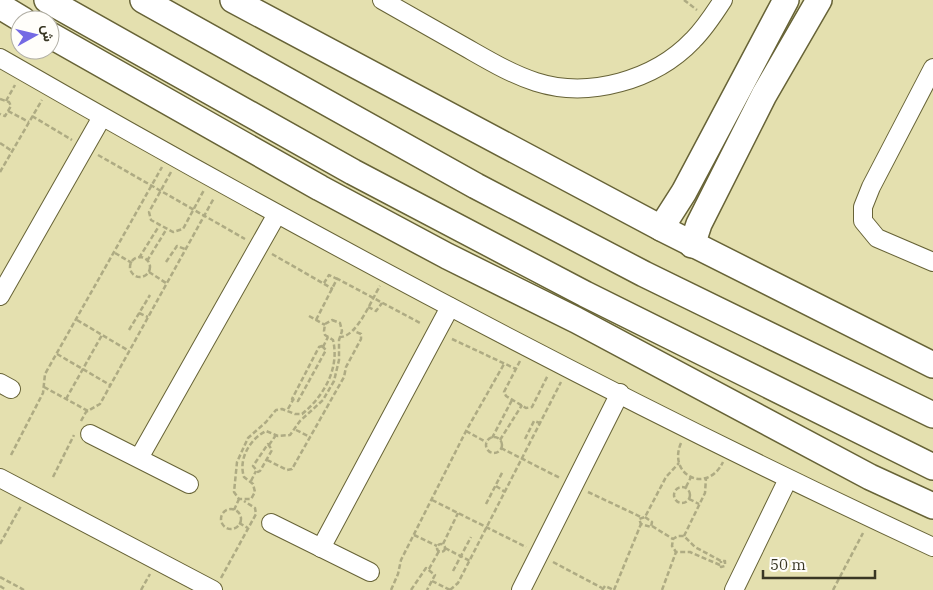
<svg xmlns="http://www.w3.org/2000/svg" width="933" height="590" font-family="'IBM Plex Serif',Vazirmatn,serif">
<rect width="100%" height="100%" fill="#e4e0af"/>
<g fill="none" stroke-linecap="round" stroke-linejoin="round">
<defs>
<g id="street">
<path d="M382,0C410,16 437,31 465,47C488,60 511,74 536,82C589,99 655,80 693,40C705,28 714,14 723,0"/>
<path d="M0,58C304,233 614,399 933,547"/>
<path d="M933,68L871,187L863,207V221L877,238L933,262"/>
<path d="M0,296L102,117"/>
<path d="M0,383L11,389"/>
<path d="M90,434L189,484"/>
<path d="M139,458L277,214"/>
<path d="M0,478L213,590"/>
<path d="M271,523L370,572"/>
<path d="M321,548L450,307"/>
<path d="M521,590L620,393"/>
<path d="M734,590L788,479"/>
</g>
<g id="secondary">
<path d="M47,0L353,172L585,294L933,467"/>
<path d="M143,0L476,186L644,274L933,415"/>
<path d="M233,0L661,228L933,365"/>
<path d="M0,6L23,20"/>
<path d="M50,35L320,188L447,256L576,320L870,477L933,506"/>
<path d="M661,228L684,192L786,0"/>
<path d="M692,245L699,224L764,95L819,0"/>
</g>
</defs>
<use href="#street" stroke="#676337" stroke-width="20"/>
<use href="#secondary" stroke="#676337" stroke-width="28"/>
<g stroke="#aeab83" stroke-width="2.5" stroke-dasharray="5 2.5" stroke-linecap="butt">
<path d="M684,0L697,10"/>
<path d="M0,99L9,102L11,106L5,116L0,114"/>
<path d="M6,101L15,85"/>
<path d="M8,111L29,122"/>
<path d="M32,116L72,140"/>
<path d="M0,143L12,151"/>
<path d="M98,155L245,239"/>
<path d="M0,172L42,100"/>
<path d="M171,172L149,212L151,220L173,232L183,229L204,190"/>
<path d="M115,253L132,263"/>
<path d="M272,254L333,289"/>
<circle cx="140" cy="267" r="10"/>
<path d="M139,258L159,226"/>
<path d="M147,261L166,230"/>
<path d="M166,262L177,246L185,249"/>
<path d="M149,272L166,283"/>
<path d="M336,278L422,324"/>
<path d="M368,307L376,311L382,303"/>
<path d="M139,313L148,317"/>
<path d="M309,316L325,325"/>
<path d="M77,320L129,351"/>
<path d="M316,320L337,279L329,275L324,283"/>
<path d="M332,320L340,323L342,331L339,340V360L334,381L323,400L300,421L290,435L278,436L266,431C250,439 238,459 244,477L253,484L255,492L251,499H239L234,492L237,462L248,438L266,422L276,410L282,409L295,414H302C323,397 340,369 333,340L325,335L324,331L325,324Z"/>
<path d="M129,330L150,295"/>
<path d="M339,337C357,338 371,300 380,286"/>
<path d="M452,339L516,369"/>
<path d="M322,346L326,350L298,401L292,399L319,347Z"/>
<path d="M323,347L328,337"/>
<path d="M57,354L110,385"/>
<path d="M520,361L504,392L506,396L526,408L532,407L548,375"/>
<path d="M44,387L88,411"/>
<path d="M66,399L102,335"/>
<path d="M288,409L293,400"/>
<path d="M81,421L86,412L100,404L214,198"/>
<path d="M296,430L310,437"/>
<path d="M466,431L486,442"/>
<circle cx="494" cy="445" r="8"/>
<path d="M492,438L512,400"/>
<path d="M525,439L534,421L540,423"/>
<path d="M500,440L522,405"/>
<path d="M681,443C667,475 707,495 723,462"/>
<path d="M268,444L272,450L260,471L258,472L253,466Z"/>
<path d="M269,445L276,435"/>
<path d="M501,448L560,478"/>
<path d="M11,455L43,393L45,374L162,167"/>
<path d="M267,460L287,470L292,469L344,377L346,367L361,339V334L354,331"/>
<path d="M53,477L74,435"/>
<path d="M251,481L256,471"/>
<path d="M496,486L505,492"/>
<circle cx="682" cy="495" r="8"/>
<path d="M686,487L691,477"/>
<path d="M588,492L641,517"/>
<path d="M689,499L699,504"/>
<path d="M432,500L526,547"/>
<path d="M486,504L503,471"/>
<circle cx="231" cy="519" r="10"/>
<path d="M234,510L239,499"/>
<path d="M645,517L652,522L651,527L641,524L639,519L645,517L666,477L679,463"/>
<path d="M239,523L248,528"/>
<path d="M652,526L673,539"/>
<path d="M414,535L437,546"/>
<path d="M684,536L705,493L706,478"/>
<path d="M0,544L21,506"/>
<path d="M443,544L458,513"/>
<circle cx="441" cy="548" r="4"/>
<path d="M445,548L470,561"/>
<path d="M553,562L602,588"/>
<path d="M720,565L690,552H676L672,546L673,539L678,536H684L695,547L721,561H725V566L721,567V561"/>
<path d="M429,569L439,551"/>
<path d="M453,571L471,537"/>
<path d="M0,577L24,590"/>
<path d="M221,578L256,514L255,508L244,501"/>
<path d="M432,581L450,590"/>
<path d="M0,586L6,590"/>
<path d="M141,590L150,574"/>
<path d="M391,590L398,574L401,560L466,431L504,364"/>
<path d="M411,590L426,568L435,575L427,590"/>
<path d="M450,590L458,583L561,382"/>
<path d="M602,590L605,586L614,590"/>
<path d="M614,590L641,524"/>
<path d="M662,590L676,552"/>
<path d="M833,590L863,533"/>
</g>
<use href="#street" stroke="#fff" stroke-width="18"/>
<use href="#secondary" stroke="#fff" stroke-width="25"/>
</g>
<g transform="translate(35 35) rotate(82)"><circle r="24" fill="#fffefa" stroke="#b0aea4"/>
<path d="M0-4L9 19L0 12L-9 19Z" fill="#746ae4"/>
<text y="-8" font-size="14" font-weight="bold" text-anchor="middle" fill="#393724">ش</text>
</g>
<path d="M763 570v8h112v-8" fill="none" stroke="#393724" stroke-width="2.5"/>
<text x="770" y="570" font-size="15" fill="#393724" stroke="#fffefa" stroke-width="4" paint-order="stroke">50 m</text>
</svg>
